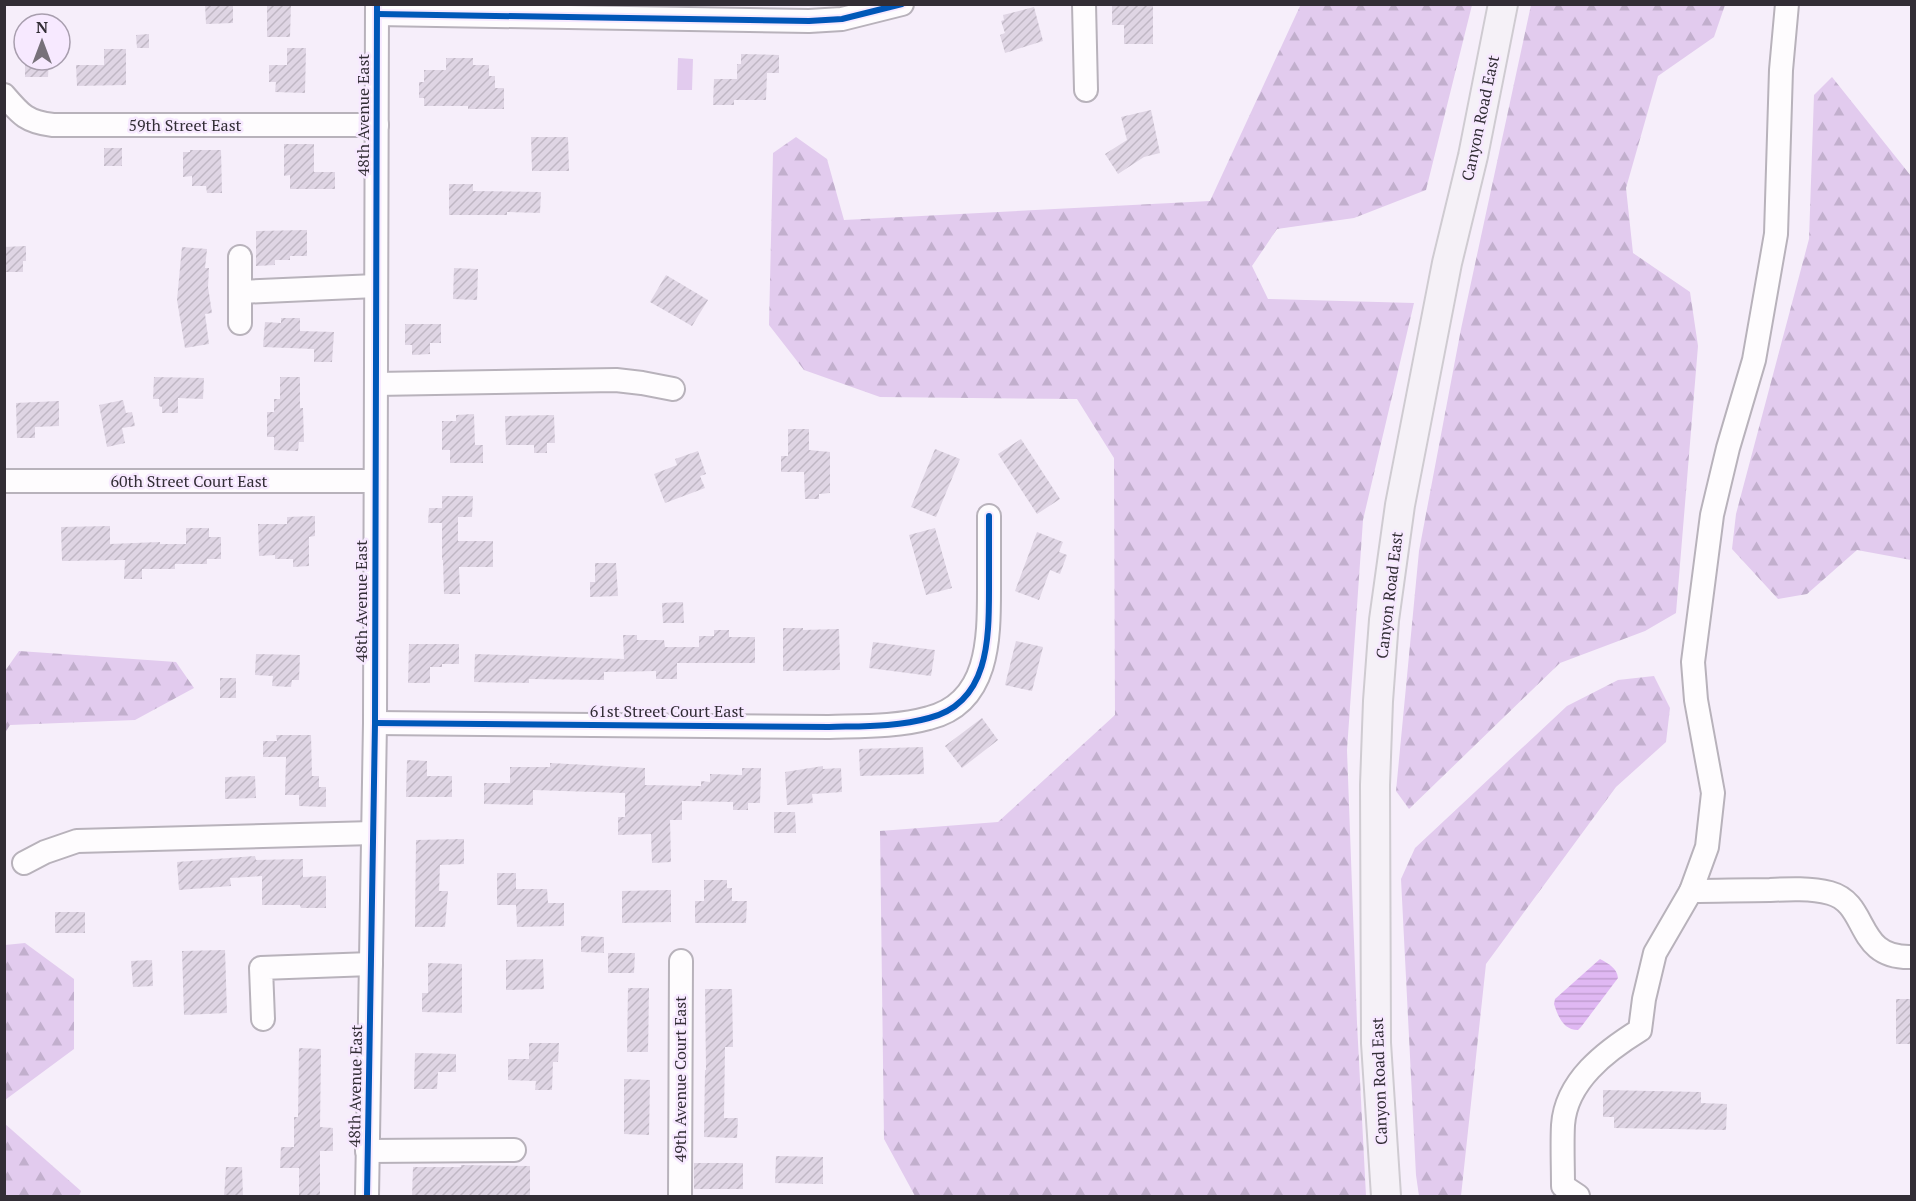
<svg xmlns="http://www.w3.org/2000/svg" width="1916" height="1201" font-family="'PT Serif',serif">
<defs>
<pattern id="forest-firs" width="22" height="20" patternUnits="userSpaceOnUse" patternTransform="scale(1.5)"><rect width="22" height="20" fill="#e2cbee"/><path d="M5 1l3.5 6h-7zM16 11l3.5 6h-7z" fill="#c2afcd"/></pattern>
<pattern id="water-rules" width="6" height="5" patternUnits="userSpaceOnUse" patternTransform="scale(1.5)"><rect width="6" height="5" fill="#e0b8f3"/><path d="M0 2.5h6" fill="none" stroke="#c19ed1"/></pattern>
<pattern id="building-hatch" width="6" height="6" patternUnits="userSpaceOnUse" patternTransform="scale(1.5)"><rect width="6" height="6" fill="#dfd5e4"/><path d="M-1 1l2-2M0 6l6-6M5 7l2-2" fill="none" stroke="#c0b7c4"/></pattern>
</defs>
<rect width="100%" height="100%" fill="#f6eefa"/>
<g fill="url(#forest-firs)">
<path d="M1301,4L1472,5L1426,190L1354,218L1277,229L1252,266L1268,299L1414,303L1363,520L1347,750L1357,1023L1366,1196H915L884,1139L880,831L998,822L1115,715L1114,458L1077,399L880,397L804,370L769,325L773,153L796,137L827,159L844,220L1210,201Z"/>
<path d="M1531,5H1725L1714,37L1658,76L1626,188L1633,253L1690,292L1698,346L1676,613L1645,631L1560,663L1409,809L1396,791L1419,551L1461,329Z"/>
<path d="M1832,77L1911,176V560L1857,550L1807,594L1778,599L1732,549L1736,514L1809,239L1814,95Z"/>
<path d="M19,651L176,662L194,688L135,720L10,725L5,733V671Z"/>
<path d="M1654,676L1670,708L1666,742L1616,787L1486,964L1461,1196H1419L1416,1175L1401,879L1415,848L1567,706L1618,680Z"/>
<path d="M25,943L74,979V1049L5,1100V945Z"/>
<path d="M4,1123L81,1191L79,1196H5Z"/>
</g>
<path fill="#e2cbee" d="M678,58L693,59L692,90H677Z"/>
<path fill="url(#water-rules)" d="M1600,959C1609,964 1617,968 1618,978L1581,1027L1578,1030C1563,1030 1558,1016 1554,1004L1555,999Z"/>
<g fill="url(#building-hatch)">
<path d="M205,4H233V23L206,24Z"/>
<path d="M267,4H291L290,37H267Z"/>
<path d="M1112,4H1153V44H1124V25H1112Z"/>
<path d="M1034,7L1043,41L1005,53L1000,35L1005,33L1001,21L1004,20L1003,15Z"/>
<path d="M149,34V48H137L136,35Z"/>
<path d="M287,48H306L305,93L275,92L276,82H269V65H287Z"/>
<path d="M104,49H126V85L77,86L76,65H104Z"/>
<path d="M741,54L779,55V73H767L766,100H734V105H713L714,79H737V64H741Z"/>
<path d="M446,58H473V65H489V76H495V88H504V109H468V106H424V98H419V82H424V70H446Z"/>
<path d="M25,60H49L48,77H25Z"/>
<path d="M1151,110L1160,153L1144,157L1118,174L1105,154L1127,140L1121,117Z"/>
<path d="M531,137H568L569,171H532Z"/>
<path d="M284,144H314V172H335V189H290V175L284,176Z"/>
<rect x="104" y="148" width="18" height="18"/>
<path d="M190,150H221L222,193H207L206,186H192V176L183,177V152H190Z"/>
<path d="M449,184H473V191L541,192L540,213L507,212V215H449Z"/>
<path d="M307,230V256H290V260H275V265L256,266V231Z"/>
<path d="M26,246V261H23V272H4V247Z"/>
<path d="M182,247L207,249L205,268H209L208,287L212,313L205,314L209,344L185,348L177,300Z"/>
<path d="M454,268L478,269L477,300L453,299Z"/>
<path d="M666,275L708,300L692,326L650,302Z"/>
<path d="M281,318H300V331L334,332L332,362H314V349L263,347L265,322L281,323Z"/>
<path d="M405,324H441V343H430V354L412,355V345H405Z"/>
<path d="M154,377L204,378L203,399L178,398V413H162V407L159,406V399H153Z"/>
<path d="M280,377H300V408H303L304,442H299L298,451L274,450V437H267V412H274V399H280Z"/>
<path d="M123,400L126,413L132,412L135,426L122,428L125,443L107,447L99,405Z"/>
<path d="M59,401V426L35,427V438H17L16,403Z"/>
<path d="M474,414L475,445H483V463H450V450H442V421H456V415Z"/>
<path d="M554,415L555,443H547V453H534V445H506L505,416Z"/>
<path d="M788,429H809V450L830,452V493L819,494V499H805L804,472H781V456H788Z"/>
<path d="M1021,439L1060,499L1037,514L998,454Z"/>
<path d="M935,449L960,459L936,517L911,507Z"/>
<path d="M698,451L706,474L700,476L705,488L665,503L654,474L677,465L675,459Z"/>
<path d="M442,496H473L472,517H458V541H493V567H459L460,594H444L443,560H442V523H428L429,508H442Z"/>
<path d="M315,516V536L309,537V566L293,567V559H275V555L259,556L258,524H287V517Z"/>
<path d="M110,526V544L160,542V544H186V528H209V537H221V559H207V564H175V569H142V579H124L125,560L62,561L61,527Z"/>
<path d="M935,528L952,588L926,595L909,535Z"/>
<path d="M1037,532L1063,542L1059,552L1067,555L1060,574L1050,570L1039,600L1015,591Z"/>
<path d="M595,563H616L618,596L590,597V582H595Z"/>
<path d="M683,602L684,623H663L662,603Z"/>
<path d="M783,628H803V630L839,629L840,670L783,671Z"/>
<path d="M714,630H729V637H755V663H677V679H656V671L604,672V680L529,679V683L474,682L475,654L624,659L623,635H637V640H664L665,647H699V636H714Z"/>
<path d="M1016,641L1043,647L1032,691L1005,685Z"/>
<path d="M873,642L935,650L931,676L869,668Z"/>
<path d="M409,644H459V664H442V667H430V683H408Z"/>
<path d="M256,654L300,655L299,680H292L291,687L272,686L273,676L255,675Z"/>
<rect x="220" y="678" width="16" height="20"/>
<path d="M982,718L998,740L962,768L945,746Z"/>
<path d="M276,735H311L312,776H319V787H326V807L299,806V795H285L286,757H263V741H277Z"/>
<path d="M923,747L924,774L860,776L859,749Z"/>
<path d="M407,760L427,761V776H452V797H406Z"/>
<path d="M550,763L645,768V785L701,786V781L710,782V774L742,775V768H761L760,803H748V810H733V802L682,801V820H670L671,862L652,863L651,834L618,835V817H625V793L533,790V805L484,804V783H510V767H550Z"/>
<path d="M823,766V769L841,768L842,792L812,794L813,803L787,805L785,772Z"/>
<path d="M255,776L256,798L225,799V777Z"/>
<path d="M774,812H795L796,833H774Z"/>
<path d="M464,839V864L440,865L439,891H448L445,927H415L416,840Z"/>
<path d="M255,856L256,860L303,859V877L326,876V908H301L300,905H262V876L230,878L231,886L179,890L177,862Z"/>
<path d="M497,873H516V889H547L548,903H564V926L517,927L516,905H497Z"/>
<path d="M704,880H727V888H732V901H747L746,923H695V901H704Z"/>
<path d="M671,890V922L622,923V891Z"/>
<rect x="55" y="912" width="30" height="21"/>
<path d="M581,936L604,937V953L581,952Z"/>
<path d="M225,950L227,1013L184,1015L182,951Z"/>
<path d="M608,953H635L634,973H608Z"/>
<path d="M543,959L544,989L506,990V960Z"/>
<path d="M152,960L153,986L133,987L131,961Z"/>
<path d="M428,963L462,964V1013L422,1012V993H428Z"/>
<path d="M628,988H649L648,1052H627Z"/>
<path d="M705,989H732L733,1047H725L724,1118H738L737,1138L704,1137L705,1070H706Z"/>
<rect x="1896" y="999" width="15" height="45"/>
<path d="M529,1043H559L558,1062H553L552,1090H535L536,1081L508,1080V1059H529Z"/>
<path d="M299,1048L321,1049L320,1127L333,1128V1151H320V1195H299V1168H280L281,1147H294V1117H298Z"/>
<path d="M415,1053L456,1054V1072H438L437,1089H414Z"/>
<path d="M624,1079L650,1080L649,1135L624,1134Z"/>
<path d="M1603,1090L1701,1092V1103L1727,1104L1726,1130L1614,1128V1117H1603Z"/>
<path d="M776,1156L823,1157V1184L775,1183Z"/>
<rect x="694" y="1163" width="49" height="26"/>
<path d="M461,1165L530,1166V1197H412L413,1167H461Z"/>
<path d="M226,1167H242L243,1197H224Z"/>
</g>
<g fill="none" stroke-linecap="round" stroke-linejoin="round">
<defs>
<g id="minor">
<path d="M1084,4L1086,90"/>
<path d="M377,14L809,21L842,19L902,4"/>
<path d="M4,95C21,115 27,122 53,125H377"/>
<path d="M240,257V323"/>
<path d="M240,292L376,286"/>
<path d="M376,384L616,380L642,383L673,389"/>
<path d="M4,481H374"/>
<path d="M375,723L829,727C861,726 897,727 929,718C989,703 989,639 989,589C989,565 989,540 989,516"/>
<path d="M24,863L45,852L77,841L373,833"/>
<path d="M1691,891C1717,891 1743,890 1770,890C1789,889 1811,888 1830,893C1870,904 1854,959 1912,957"/>
<path d="M263,1019L261,968L371,964"/>
<path d="M367,1151L514,1150"/>
<path d="M367,1196L375,723L377,4"/>
<path d="M680,1196L681,961"/>
<path d="M1578,1196L1563,1186C1563,1166 1562,1145 1563,1125C1566,1081 1606,1051 1640,1030L1644,999L1655,953L1691,891L1707,847L1713,793L1696,700L1693,662L1712,515L1728,448L1754,360L1776,234L1781,70L1787,4"/>
</g>
<path id="major" d="M1386,1196L1376,1043L1375,785L1378,701L1384,620L1400,505L1447,263L1473,156L1503,4"/>
</defs>
<use href="#minor" stroke="#b8b2bb" stroke-width="26"/>
<use href="#major" stroke="#cfcbd1" stroke-width="32"/>
<use href="#minor" stroke="#fefcfe" stroke-width="22"/>
<use href="#major" stroke="#f5f1f7" stroke-width="28"/>
<defs>
<g id="cycleway">
<path d="M377,14L809,21L842,19L902,4"/>
<path d="M375,723L829,727C861,726 897,727 929,718C989,703 989,639 989,589C989,565 989,540 989,516"/>
<path d="M367,1196L375,723L377,4"/>
</g>
</defs>
<use href="#cycleway" stroke="#f7e9ff" stroke-width="10"/>
<use href="#cycleway" stroke="#0057b8" stroke-width="6"/>
</g>
<g text-anchor="middle" dominant-baseline="central" stroke-width="5" stroke-linejoin="round" paint-order="stroke">
<g font-size="16" fill="#322d35" stroke="#f7e9ff">
<text transform="translate(363 115) rotate(-90)">48th Avenue East</text>
<text transform="translate(1480 118) rotate(-78)">Canyon Road East</text>
<text x="185" y="125">59th Street East</text>
<text x="189" y="481">60th Street Court East</text>
<text transform="translate(1389 595) rotate(-83)">Canyon Road East</text>
<text transform="translate(361 601) rotate(-90)">48th Avenue East</text>
<text x="667" y="711">61st Street Court East</text>
<text transform="translate(680 1079) rotate(-90)">49th Avenue Court East</text>
<text transform="translate(1379 1081) rotate(-92)">Canyon Road East</text>
<text transform="translate(355 1086) rotate(-89)">48th Avenue East</text>
</g>
</g>
<rect width="1916" height="1201" fill="none" stroke="#322d35" stroke-width="12"/>
<g transform="translate(42 42)"><circle r="28" fill="#f7e9ff" stroke="#a89eae" stroke-width="1.5"/>
<path d="M0-4.5L10 22L0 15L-10 22Z" fill="#77717a"/>
<text y="-9" font-size="16" font-weight="bold" text-anchor="middle" fill="#322d35">N</text>
</g>
</svg>
